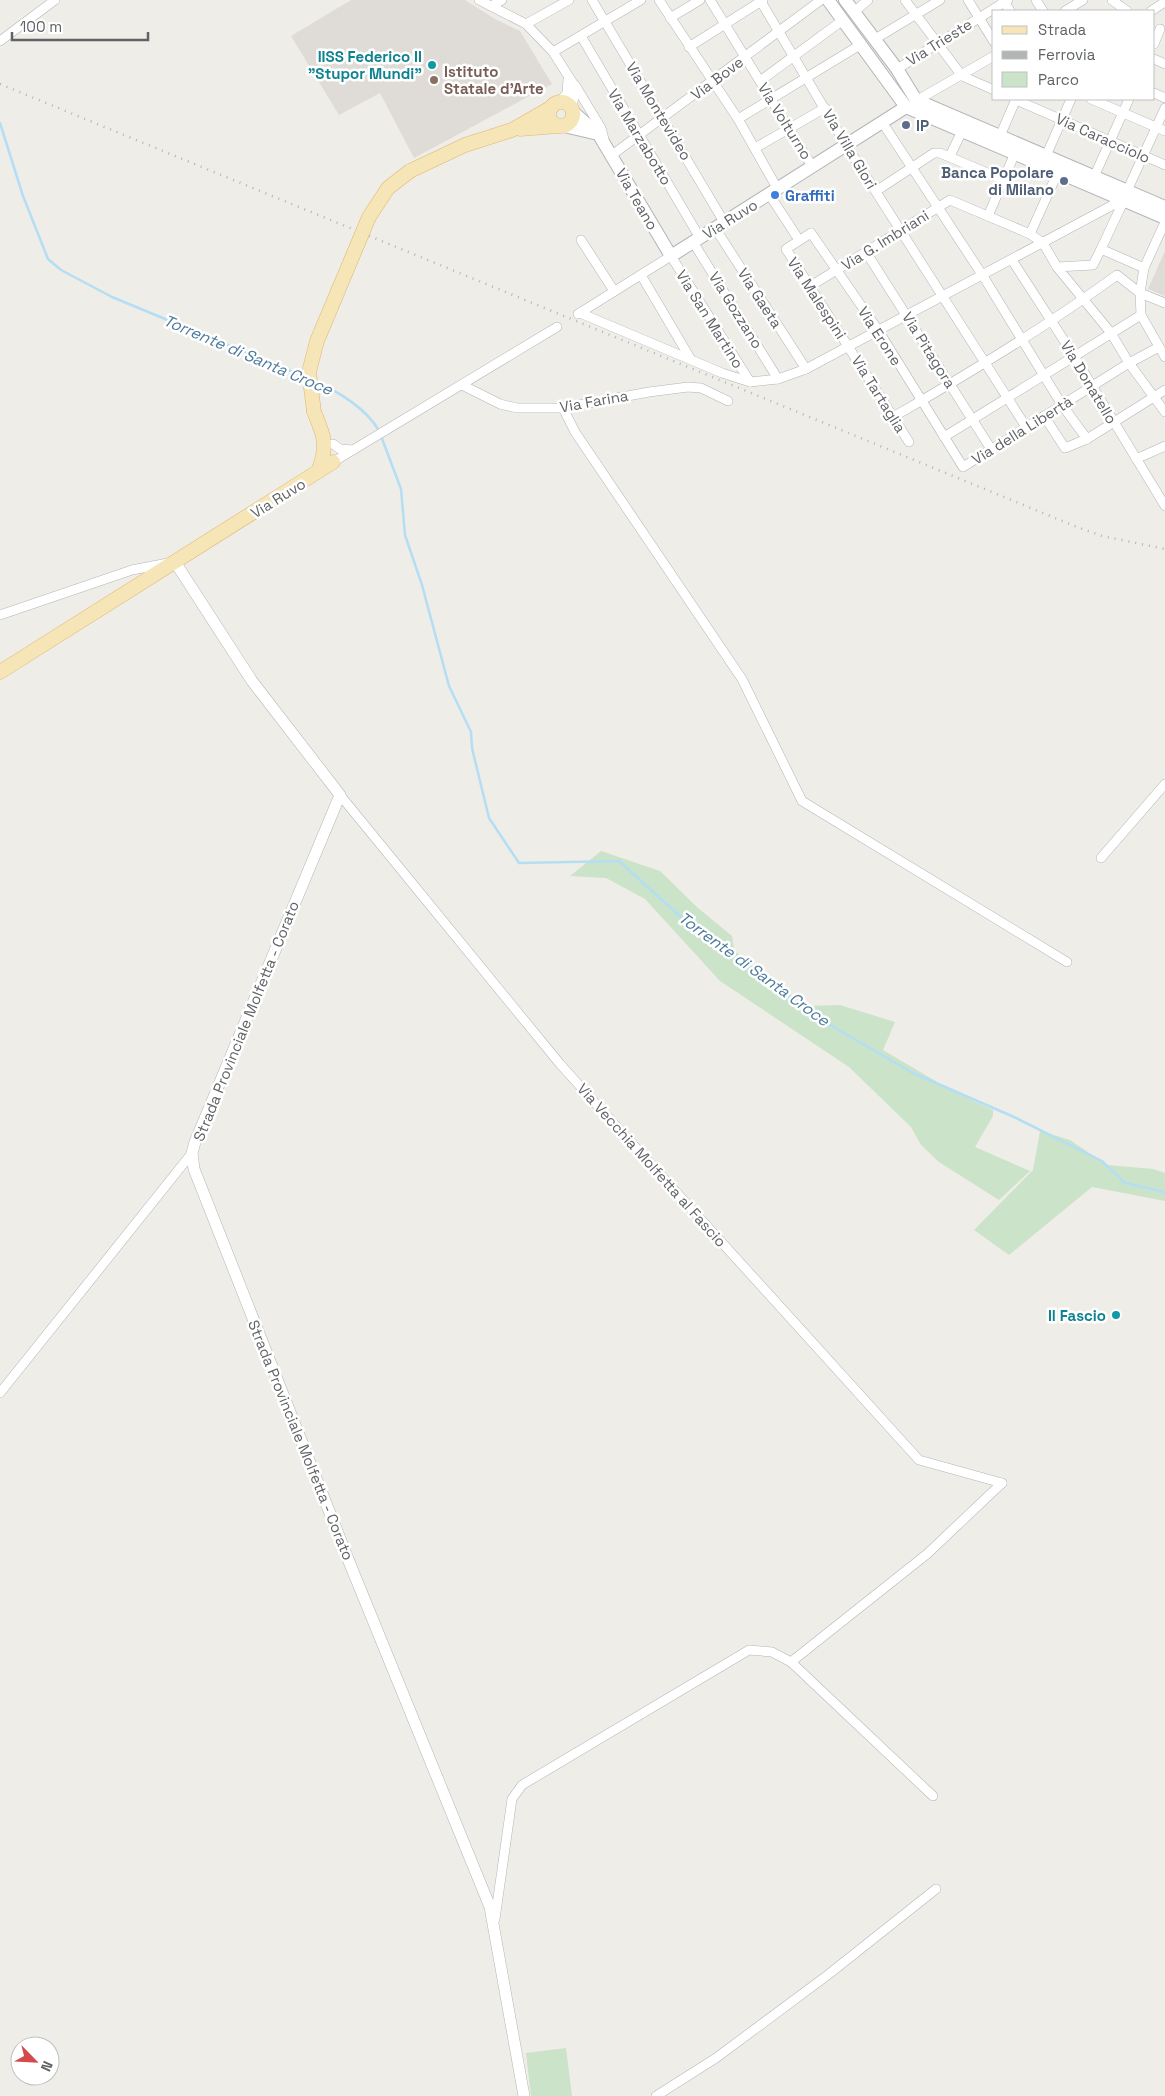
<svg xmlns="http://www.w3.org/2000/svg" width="1165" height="2096" font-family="'Space Grotesk',sans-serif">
<rect width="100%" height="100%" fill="#efede8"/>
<g fill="#dfdcd7">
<path d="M351,0H465L495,19L520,31L552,84L414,158L380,93L339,115L291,36Z"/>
<path d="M1165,251V296L1148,289Z"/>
</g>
<g fill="#cbe3c8">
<path d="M601,851L660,871L698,908L732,936L734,949L742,959L807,1006L840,1005L895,1022L883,1050L954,1092L993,1110V1116L975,1147L1030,1171L999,1200L939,1162L921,1145L911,1127L849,1067L720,981L645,899L606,878L570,876Z"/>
<path d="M1040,1131L1070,1140L1107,1165L1153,1169L1165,1173V1201L1092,1187L1009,1255L974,1230L1033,1170Z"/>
<path d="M566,2048L572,2096H531L526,2053Z"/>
</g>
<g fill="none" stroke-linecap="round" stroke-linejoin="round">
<g stroke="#b3def4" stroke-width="2.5">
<path d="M0,123L23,196L48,259L61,270L112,297L305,377"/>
<path d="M315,382C338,391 367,409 379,431"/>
<path d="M381,436L401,489L405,535L422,585L449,686L471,732L472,748L489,818L519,863L619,861L694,929L825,1022L913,1073L1014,1117L1102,1161L1125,1183L1165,1192"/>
</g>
<defs>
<g id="minor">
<path d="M479,0L526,24L553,52L574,85V96L572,109"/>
<path d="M592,0L724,222"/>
<path d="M659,0L738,119L777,188"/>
<path d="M710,0L812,166"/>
<path d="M760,0L846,145L1026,427"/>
<path d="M905,0L962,76L994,90"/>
<path d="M968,0L994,42"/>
<path d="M1003,0L1010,11"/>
<path d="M1036,0L1043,11"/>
<path d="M1112,0L1127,11"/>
<path d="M491,6L502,0"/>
<path d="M1065,11L1083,0"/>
<path d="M1151,11L1165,2"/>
<path d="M854,12L868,0"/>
<path d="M670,18L700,0"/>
<path d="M526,24L569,0"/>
<path d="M581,36L700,238"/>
<path d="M875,39L940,0"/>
<path d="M0,41L55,0"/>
<path d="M1154,44L1160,29"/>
<path d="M689,47L763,0"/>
<path d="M553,52L641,0"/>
<path d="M1154,59L1165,64"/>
<path d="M897,69L1008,0"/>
<path d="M760,81L843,20"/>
<path d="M575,85L601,128L604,139"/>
<path d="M1154,93L1165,98"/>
<path d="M1014,99L1165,165"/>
<path d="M1091,99L1165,131"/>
<path d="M914,102L994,56"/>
<path d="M559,103L567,93L568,79"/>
<path d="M738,119L860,45"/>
<path d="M882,122L983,276L1062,405L1087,439"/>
<path d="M1000,136L1016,99"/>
<path d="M755,148L825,108"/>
<path d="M612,155L821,0"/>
<path d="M950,156L962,131"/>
<path d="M1046,156L1071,99"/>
<path d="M1094,177L1129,99"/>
<path d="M876,191L934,153H940L1004,180"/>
<path d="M1127,191L1165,108"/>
<path d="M769,194L799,240"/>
<path d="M988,216L1015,153"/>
<path d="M715,228L806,369"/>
<path d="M1030,234L1058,172"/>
<path d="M581,240L614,291"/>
<path d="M693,242L778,379"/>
<path d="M1101,249L1124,200"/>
<path d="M866,252L991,449"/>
<path d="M1012,260L1074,356L1165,506"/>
<path d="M1144,268L1165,222"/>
<path d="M641,275L690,358"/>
<path d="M809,287L950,200L1030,234L1043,243L1057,267"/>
<path d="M580,313L722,373L750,382L778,379L806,369L1124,199"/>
<path d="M578,314L671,256L750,382"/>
<path d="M1165,357L1141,315L1140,293L1144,268L1101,249L1093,265L1057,267L1111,333L1129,363L1165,412"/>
<path d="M462,385L500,404L517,408H563L649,392L688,387L701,388L728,401"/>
<path d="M563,408L575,432L742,679L802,801L1067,962"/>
<path d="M1044,416L1065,448L1087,439L1165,390"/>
<path d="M893,417C970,373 1046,327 1117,275L1140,293L1165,303"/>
<path d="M944,437L1141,315"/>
<path d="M909,442L786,249L811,233L878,330L963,467L1129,363L1159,347"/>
<path d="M333,444L340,449L353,450"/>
<path d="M1136,459L1165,446"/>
<path d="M333,462L557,327"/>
<path d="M0,615L132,570L168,563"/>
<path d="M340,795L560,1064L919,1460L1002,1483"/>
<path d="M1101,858L1165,784"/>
<path d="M0,1393L192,1153"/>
<path d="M791,1662L933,1796"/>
<path d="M495,1919L512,1799L522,1785L749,1650L772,1652L791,1662L927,1554L1002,1483"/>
<path d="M656,2096L716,2058L829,1974L936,1889"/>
</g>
<path id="tertiary" d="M175,562L252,681L340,795L195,1142L192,1153L194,1169L350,1564L490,1907L524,2096"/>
<g id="secondary">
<path d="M828,0L906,107L1165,218"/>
<path d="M845,0L897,69L916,100L1165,207"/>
<path d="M572,111L599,135L671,256L906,107"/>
<path d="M564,126L594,133"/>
</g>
<g id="primary">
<circle cx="561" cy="114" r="12"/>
<path d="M520,129L558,126"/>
<path d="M410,171L465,145L512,130L552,107"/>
<path d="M314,412C325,437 328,446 318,472"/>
<path d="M0,672L333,462"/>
</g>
</defs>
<use href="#minor" stroke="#b3b5b8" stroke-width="10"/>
<use href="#tertiary" stroke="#b3b5b8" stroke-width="12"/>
<use href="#secondary" stroke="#b2b5b8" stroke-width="14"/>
<use href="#primary" stroke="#e0b671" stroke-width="15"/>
<use href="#minor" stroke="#fff" stroke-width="9"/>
<use href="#tertiary" stroke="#fff" stroke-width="11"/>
<use href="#secondary" stroke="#fff" stroke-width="12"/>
<use href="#primary" stroke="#f5e5b7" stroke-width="14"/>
<path stroke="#b3b4b4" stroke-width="2.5" stroke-dasharray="1 6" stroke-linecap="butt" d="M0,84L1077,527L1102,536L1165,549"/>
<defs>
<path id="primary-bridge" d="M314,412L309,372L317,341L369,217L388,188L410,171"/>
</defs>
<use href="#primary-bridge" stroke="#e0b671" stroke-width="15" stroke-linecap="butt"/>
<use href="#primary-bridge" stroke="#f5e5b7" stroke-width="14"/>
</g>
<g fill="#0f9aa8" stroke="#fff" stroke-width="2">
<circle cx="432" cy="65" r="5"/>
<circle cx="1116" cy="1315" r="5"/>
</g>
<circle fill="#8d6e63" stroke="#fff" stroke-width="2" cx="434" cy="80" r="5"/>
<g fill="#5c6f8a" stroke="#fff" stroke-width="2">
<circle cx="906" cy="125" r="5"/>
<circle cx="1064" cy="181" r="5"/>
</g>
<circle fill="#3f7fe0" stroke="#fff" stroke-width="2" cx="775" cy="195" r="5"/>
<g text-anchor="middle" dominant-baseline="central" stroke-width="5" stroke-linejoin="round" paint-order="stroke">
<g font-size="15" fill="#5f6366" stroke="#fff">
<text transform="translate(939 42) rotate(-32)">Via Trieste</text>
<text transform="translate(717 78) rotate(-37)">Via Bove</text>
<text transform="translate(659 111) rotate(59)">Via Montevideo</text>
<text transform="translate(785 121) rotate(58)">Via Volturno</text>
<text transform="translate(640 137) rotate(59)">Via Marzabotto</text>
<text transform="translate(1103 138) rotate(24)">Via Caracciolo</text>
<text transform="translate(850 149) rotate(59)">Via Villa Glori</text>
<text transform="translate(637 199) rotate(60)">Via Teano</text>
<text transform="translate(730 219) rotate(-32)">Via Ruvo</text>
<text transform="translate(885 240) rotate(-32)">Via G. Imbriani</text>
<text transform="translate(760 298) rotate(57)">Via Gaeta</text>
<text transform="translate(817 298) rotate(57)">Via Malespini</text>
<text transform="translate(736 310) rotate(58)">Via Gozzano</text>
<text transform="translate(710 319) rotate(58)">Via San Martino</text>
<text transform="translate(880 336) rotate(57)">Via Erone</text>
<text transform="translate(929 350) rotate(58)">Via Pitagora</text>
<text transform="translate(1089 382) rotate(59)">Via Donatello</text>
<text transform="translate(879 394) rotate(58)">Via Tartaglia</text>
<text transform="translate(594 401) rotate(-10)">Via Farina</text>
<text transform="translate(1022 430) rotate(-32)">Via della Libertà</text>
<text transform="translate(278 498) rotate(-32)">Via Ruvo</text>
<text transform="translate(246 1021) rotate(-68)">Strada Provinciale Molfetta - Corato</text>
<text transform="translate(652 1165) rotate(48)">Via Vecchia Molfetta al Fascio</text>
<text transform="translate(301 1440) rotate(68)">Strada Provinciale Molfetta - Corato</text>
</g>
<g font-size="15" font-weight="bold" fill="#0d838f" stroke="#fff" text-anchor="end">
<text x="422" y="56">IISS Federico II<tspan x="422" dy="17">"Stupor Mundi"</tspan></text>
<text x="1106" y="1315">Il Fascio</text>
</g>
<g font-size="15" font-weight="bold" fill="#785e54" stroke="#fff" text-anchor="start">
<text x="444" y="71">Istituto<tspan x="444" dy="17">Statale d'Arte</tspan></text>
</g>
<g font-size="15" font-weight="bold" fill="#4e5e75" stroke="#fff" text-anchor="start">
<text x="916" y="125">IP</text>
<text x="1054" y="172" text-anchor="end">Banca Popolare<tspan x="1054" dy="17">di Milano</tspan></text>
</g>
<g font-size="15" font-weight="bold" fill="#366cbe" stroke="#fff" text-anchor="start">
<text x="785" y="195">Graffiti</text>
</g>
<g font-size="16" font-style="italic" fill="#4d7b9d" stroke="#fff">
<text transform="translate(248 355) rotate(23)">Torrente di Santa Croce</text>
<text transform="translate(754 969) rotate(36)">Torrente di Santa Croce</text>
</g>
</g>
<rect x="992" y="10" width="162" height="90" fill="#ffffff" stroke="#bfc1c2"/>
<rect x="1002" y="26" width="25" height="8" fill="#f5e5b7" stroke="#bfc1c2"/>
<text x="1038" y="35" font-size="15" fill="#5f6366">Strada</text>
<rect x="1002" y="51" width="25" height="8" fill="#b3b4b4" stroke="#bfc1c2"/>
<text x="1038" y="60" font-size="15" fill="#5f6366">Ferrovia</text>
<rect x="1002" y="72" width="25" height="15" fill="#cbe3c8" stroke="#bfc1c2"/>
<text x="1038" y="85" font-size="15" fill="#5f6366">Parco</text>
<g transform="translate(35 2061) rotate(114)"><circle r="24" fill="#ffffff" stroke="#bfc1c2"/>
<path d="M0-4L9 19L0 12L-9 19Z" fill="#d44a4c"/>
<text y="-8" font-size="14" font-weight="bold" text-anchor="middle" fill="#5f6366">N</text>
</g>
<path d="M12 32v8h136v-8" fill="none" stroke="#5f6366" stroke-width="2.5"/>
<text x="20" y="32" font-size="15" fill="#5f6366" stroke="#ffffff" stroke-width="4" paint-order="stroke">100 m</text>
</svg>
